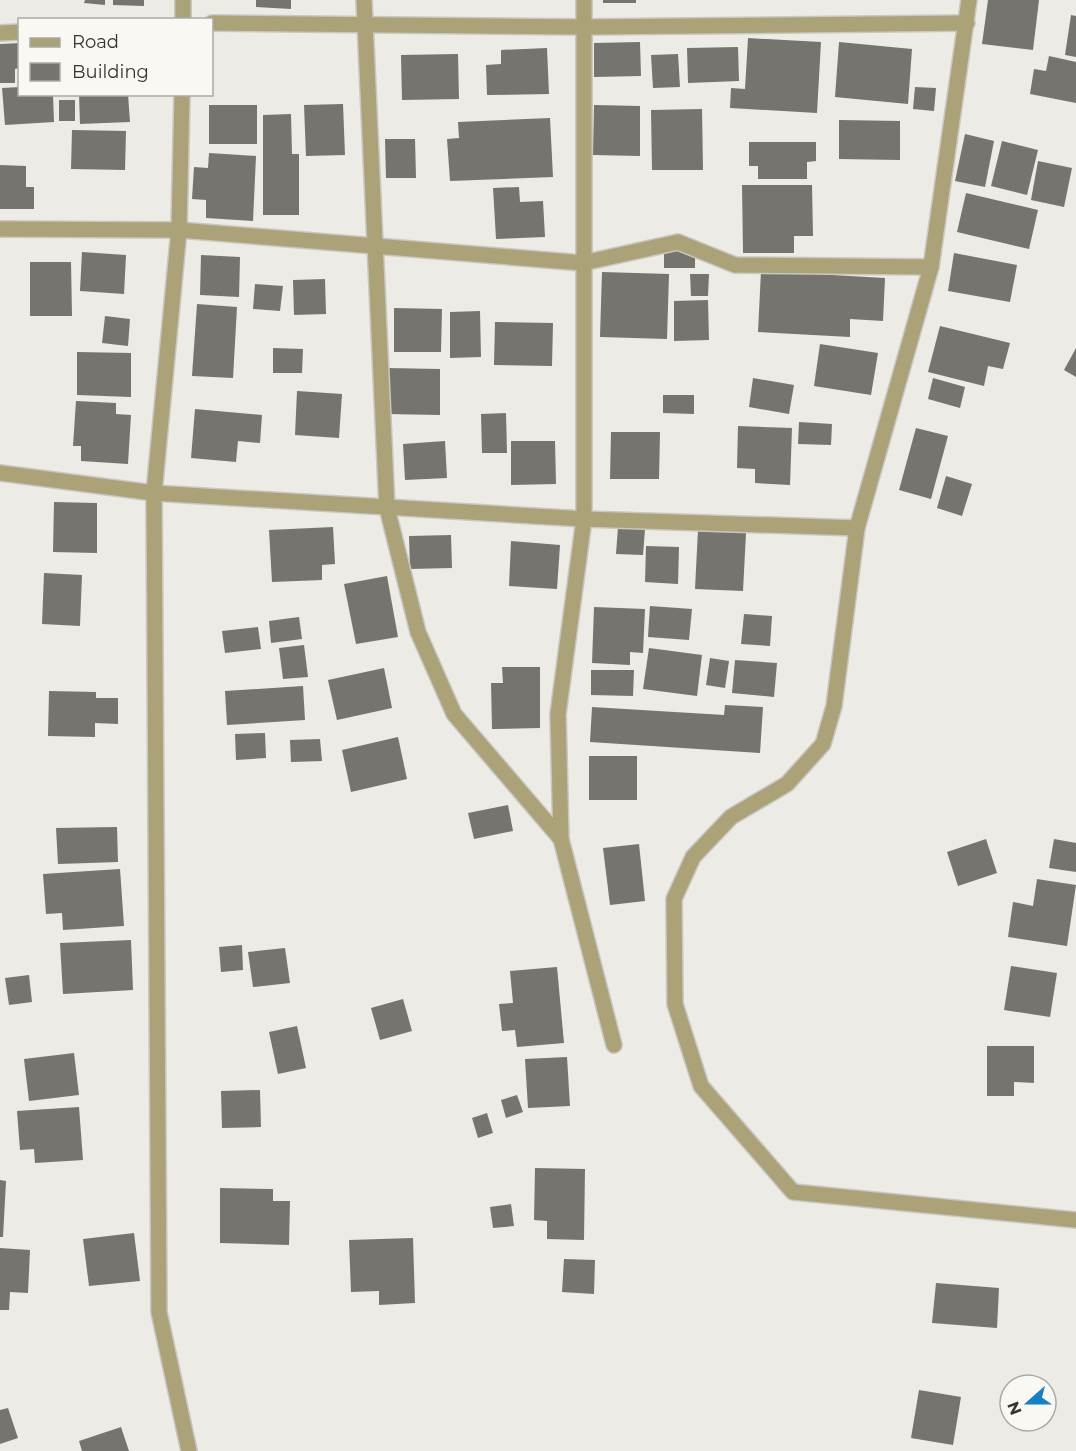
<svg xmlns="http://www.w3.org/2000/svg" width="1076" height="1451" font-family="Montserrat,sans-serif">
<rect width="100%" height="100%" fill="#ecebe5"/>
<g fill="#75746e">
<path d="M85,0H105V5L84,3Z"/>
<path d="M113,0H144V6L113,5Z"/>
<path d="M256,0H291V9L256,7Z"/>
<rect x="603" y="0" width="33" height="3"/>
<path d="M988,0H1039L1033,50L982,44Z"/>
<path d="M1071,15L1076,16V57L1065,55Z"/>
<path d="M748,38L821,42L817,113L730,108L731,88L745,89Z"/>
<path d="M640,42L641,76L594,77V43Z"/>
<path d="M839,42L912,49L908,104L835,97Z"/>
<path d="M20,43V68L15,69V83H0V44Z"/>
<path d="M738,47L739,81L688,83L687,48Z"/>
<path d="M547,48L549,94L487,95L486,65L501,64V50Z"/>
<path d="M458,54L459,99L402,100L401,55Z"/>
<path d="M678,54L680,87L653,88L651,55Z"/>
<path d="M1049,56L1076,62V103L1030,94L1034,69L1046,71Z"/>
<path d="M20,87V94H53L54,122L5,125L2,88Z"/>
<path d="M915,87L936,88L934,111L913,109Z"/>
<path d="M79,94H128L130,122L80,124Z"/>
<rect x="59" y="100" width="16" height="21"/>
<path d="M343,104L345,155L306,156L304,105Z"/>
<rect x="209" y="105" width="48" height="39"/>
<path d="M594,105L640,106V156L593,155Z"/>
<path d="M702,109L703,170H652L651,110Z"/>
<path d="M291,114L292,154H299V215H263V115Z"/>
<path d="M550,118L553,177L450,181L447,139L459,138L458,122Z"/>
<path d="M839,120L900,121V160L839,159Z"/>
<path d="M72,130L126,131L125,170L71,169Z"/>
<path d="M965,134L994,141L985,187L955,181Z"/>
<path d="M385,139H415L416,178H386Z"/>
<path d="M1002,141L1038,150L1027,195L991,186Z"/>
<path d="M749,142H816V161L807,162V179H758V166H749Z"/>
<path d="M209,153L256,156L253,221L206,218V200L192,199L194,167L208,168Z"/>
<path d="M1038,161L1072,168L1064,207L1031,200Z"/>
<path d="M0,165L26,166V187H34V209H0Z"/>
<path d="M742,185H812L813,236H794V253H743Z"/>
<path d="M519,187L520,202L543,201L545,237L496,239L493,188Z"/>
<path d="M966,193L1038,210L1029,249L957,232Z"/>
<rect x="664" y="251" width="31" height="17"/>
<path d="M82,252L126,255L124,294L80,291Z"/>
<path d="M954,253L1017,265L1010,302L948,291Z"/>
<path d="M201,255L240,257L239,297L200,295Z"/>
<path d="M30,262H71L72,316H30Z"/>
<path d="M761,271L885,278L883,321L850,319V337L758,332Z"/>
<path d="M602,272L669,274L667,339L600,337Z"/>
<path d="M690,274H709L708,296H691Z"/>
<path d="M325,279L326,314L294,315L293,280Z"/>
<path d="M255,284L283,286L280,311L253,309Z"/>
<path d="M708,300L709,340L674,341V301Z"/>
<path d="M197,304L237,307L233,378L192,376Z"/>
<path d="M394,308L442,309L441,352H394Z"/>
<path d="M480,311L481,357L450,358V312Z"/>
<path d="M105,316L130,319L128,346L102,343Z"/>
<path d="M495,322L553,323L552,366L494,365Z"/>
<path d="M940,326L1010,343L1003,369L988,366L984,386L928,372Z"/>
<path d="M820,344L878,353L871,395L814,386Z"/>
<path d="M273,348L303,349L302,373H273Z"/>
<path d="M1076,348V377L1064,370Z"/>
<path d="M77,352L131,353V397L77,395Z"/>
<path d="M387,368L440,369V415L386,414Z"/>
<path d="M753,378L794,385L789,414L749,407Z"/>
<path d="M933,378L965,387L960,408L928,399Z"/>
<path d="M297,391L342,394L339,438L295,435Z"/>
<path d="M663,395H694V414L663,413Z"/>
<path d="M76,401L116,403V414L131,415L128,464L81,461V446H73Z"/>
<path d="M195,409L262,415L260,443L238,441L236,462L191,458Z"/>
<path d="M506,413L507,453H482L481,414Z"/>
<path d="M799,422L832,424L831,445L798,444Z"/>
<path d="M738,426L792,428L790,485L755,483V469L737,468Z"/>
<path d="M916,428L948,436L931,499L899,490Z"/>
<path d="M611,432H660L659,479H610Z"/>
<path d="M445,441L447,478L405,480L403,444Z"/>
<path d="M511,441H555L556,484L511,485Z"/>
<path d="M946,476L972,484L962,516L937,508Z"/>
<path d="M54,502L97,503V553L53,552Z"/>
<path d="M333,527L335,564L322,565V580L272,582L269,530Z"/>
<path d="M618,527L645,529L643,555L616,554Z"/>
<path d="M698,530L746,533L743,591L695,589Z"/>
<path d="M451,535L452,568L410,569L409,536Z"/>
<path d="M511,541L560,545L557,589L509,586Z"/>
<path d="M646,546L679,547L678,584L645,582Z"/>
<path d="M44,573L82,575L80,626L42,624Z"/>
<path d="M387,576L398,637L356,644L344,584Z"/>
<path d="M650,606L692,609L689,640L648,637Z"/>
<path d="M594,607L645,609L643,653L630,652V665L592,663Z"/>
<path d="M744,614L772,616L770,646L741,644Z"/>
<path d="M299,617L302,639L271,643L269,621Z"/>
<path d="M258,627L261,649L225,653L222,631Z"/>
<path d="M304,645L308,677L283,679L279,648Z"/>
<path d="M649,648L702,655L697,696L643,689Z"/>
<path d="M710,658L729,661L725,688L706,685Z"/>
<path d="M735,660L777,663L774,697L732,693Z"/>
<path d="M502,667H540V728L492,729L491,683H503Z"/>
<path d="M384,668L392,708L337,720L328,680Z"/>
<path d="M591,670H634L633,696L591,695Z"/>
<path d="M303,686L305,720L227,725L225,691Z"/>
<path d="M49,691L96,692V698H118V724L95,723V737L48,736Z"/>
<path d="M725,705L763,707L760,753L590,742L592,707L724,715Z"/>
<path d="M265,733L266,758L236,760L235,734Z"/>
<path d="M398,737L407,779L351,792L342,750Z"/>
<path d="M320,739L322,761L291,762L290,740Z"/>
<rect x="589" y="756" width="48" height="44"/>
<path d="M508,805L513,831L474,839L468,813Z"/>
<path d="M117,827L118,862L58,864L56,828Z"/>
<path d="M986,839L997,873L958,886L947,852Z"/>
<path d="M1054,839L1076,843V872L1049,868Z"/>
<path d="M639,844L645,901L610,905L603,848Z"/>
<path d="M120,869L124,926L63,930L62,913L46,914L43,874Z"/>
<path d="M1037,879L1076,885L1067,946L1008,937L1013,902L1033,906Z"/>
<path d="M131,940L133,990L63,994L60,943Z"/>
<path d="M242,945L243,970L221,972L219,947Z"/>
<path d="M285,948L290,983L253,987L248,952Z"/>
<path d="M1011,966L1057,973L1050,1017L1004,1010Z"/>
<path d="M557,967L564,1043L517,1047L515,1030L502,1031L499,1004L513,1003L510,971Z"/>
<path d="M29,975L32,1002L9,1005L5,978Z"/>
<path d="M403,999L412,1031L380,1040L371,1008Z"/>
<path d="M297,1026L306,1068L278,1074L269,1032Z"/>
<path d="M987,1046H1034V1083L1014,1082V1096H987Z"/>
<path d="M74,1053L79,1095L29,1101L24,1059Z"/>
<path d="M567,1057L570,1106L528,1108L525,1059Z"/>
<path d="M260,1090L261,1127L222,1128L221,1091Z"/>
<path d="M517,1095L523,1112L506,1118L501,1100Z"/>
<path d="M79,1107L83,1160L35,1163L34,1149L20,1150L17,1111Z"/>
<path d="M487,1113L493,1133L478,1138L472,1118Z"/>
<path d="M535,1168L585,1169L584,1240L547,1239V1221L534,1220Z"/>
<path d="M0,1180L6,1181L3,1237H0Z"/>
<path d="M220,1188L273,1189V1201H290L289,1245L220,1243Z"/>
<path d="M511,1204L514,1226L493,1228L490,1207Z"/>
<path d="M134,1233L140,1281L89,1286L83,1239Z"/>
<path d="M413,1238L415,1303L379,1305V1291L351,1292L349,1240Z"/>
<path d="M0,1248L30,1250L28,1293L10,1292L9,1310H0Z"/>
<path d="M564,1259L595,1260L594,1294L562,1292Z"/>
<path d="M936,1283L999,1288L997,1328L932,1323Z"/>
<path d="M919,1390L961,1397L953,1445L911,1438Z"/>
<path d="M8,1408L18,1438L0,1444V1410Z"/>
<path d="M121,1427L129,1451H82L79,1441Z"/>
</g>
<g fill="none" stroke-linecap="round" stroke-linejoin="round">
<defs>
<g id="minor">
<path d="M183,0V20"/>
<path d="M364,0L387,508L418,632L454,714L561,839"/>
<path d="M584,0V519L558,714L561,839L614,1045"/>
<path d="M212,23L585,27L967,23"/>
<path d="M0,33L20,32"/>
<path d="M182,94L179,230L154,493L159,1312L189,1451"/>
<path d="M0,229L179,230L583,263L678,242L735,265L931,267"/>
<path d="M0,473L154,493L584,519L857,528L931,267L969,0"/>
<path d="M857,528L834,706L823,744L787,784L731,817L693,857L674,899L675,1004L701,1086L793,1192L1076,1220"/>
</g>
</defs>
<use href="#minor" stroke="#c8c7c1" stroke-width="18"/>
<use href="#minor" stroke="#aba278" stroke-width="15"/>
</g>
<rect x="18" y="18" width="195" height="78" fill="#f9f8f2" stroke="#abaaa6" stroke-width="1.5"/>
<rect x="30" y="38" width="30" height="9" fill="#aba278" stroke="#abaaa6" stroke-width="1.5"/>
<text x="72" y="48" font-size="18" fill="#363533">Road</text>
<rect x="30" y="63" width="30" height="18" fill="#75746e" stroke="#abaaa6" stroke-width="1.5"/>
<text x="72" y="78" font-size="18" fill="#363533">Building</text>
<g transform="translate(1028 1403) rotate(249)"><circle r="28" fill="#f9f8f2" stroke="#abaaa6" stroke-width="1.5"/>
<path d="M0-4.5L10 22L0 15L-10 22Z" fill="#167fc9"/>
<text y="-9" font-size="16" font-weight="bold" text-anchor="middle" fill="#363533">N</text>
</g>
</svg>
